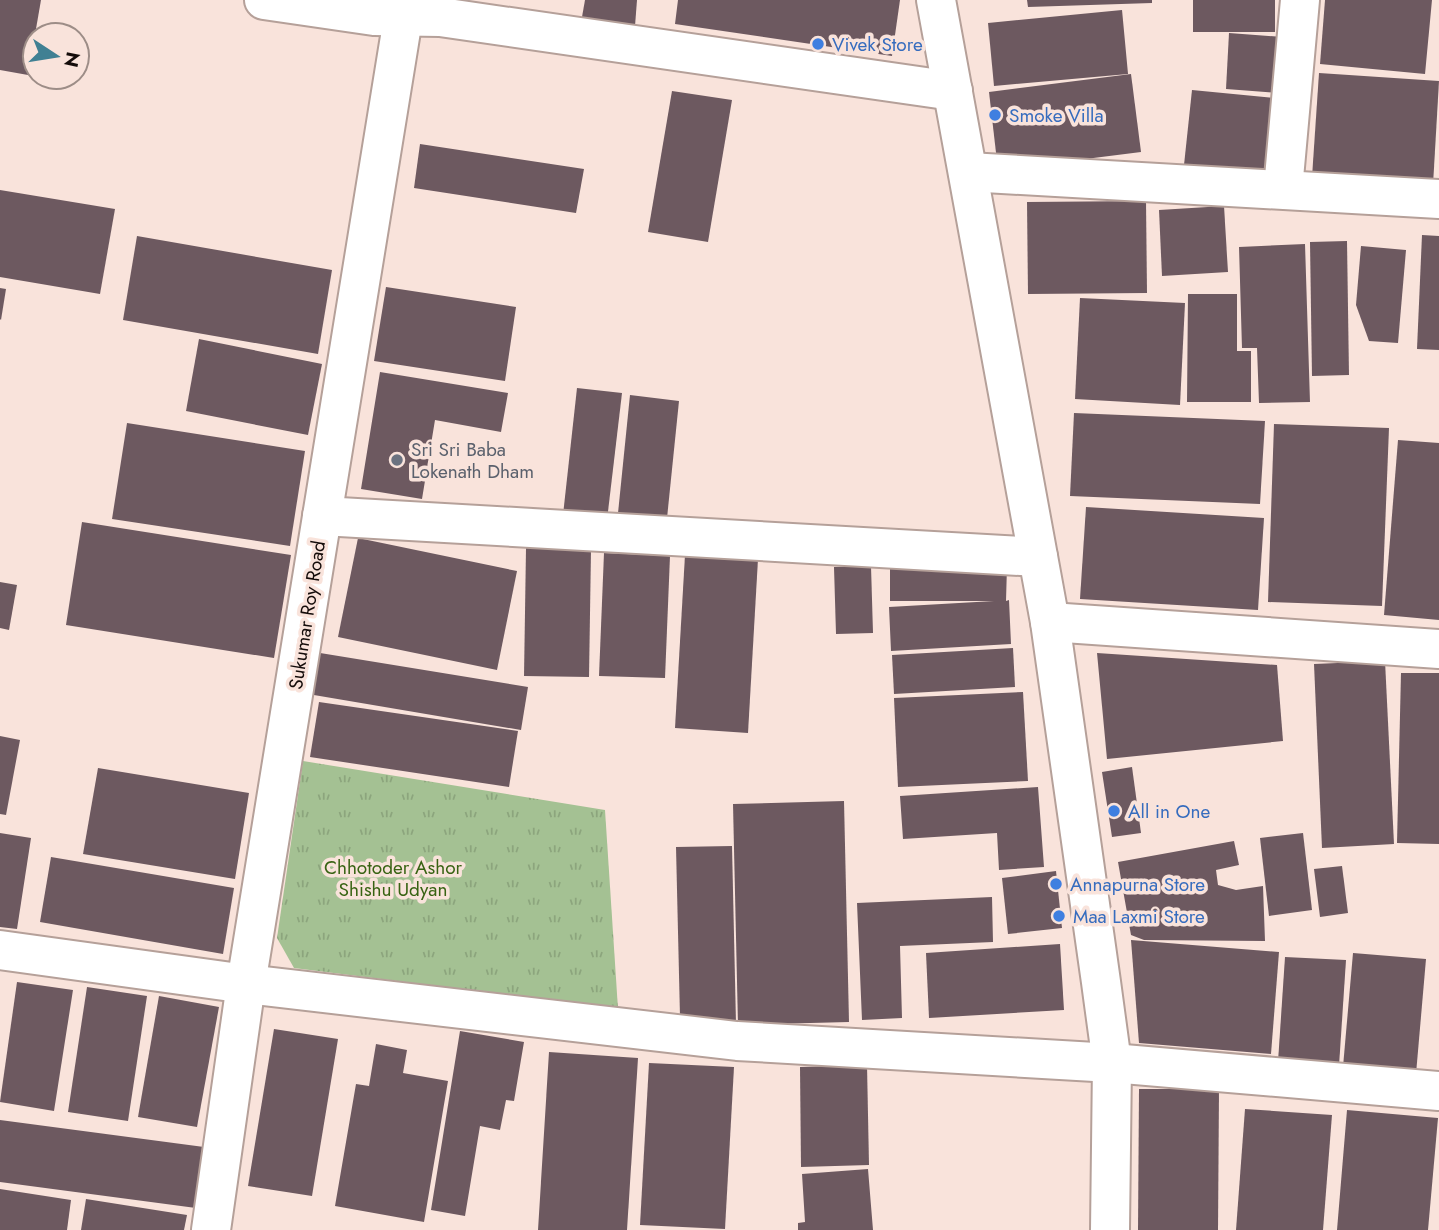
<svg xmlns="http://www.w3.org/2000/svg" width="1439" height="1230" font-family="Jost,sans-serif">
<defs>
<pattern id="park-tufts" width="24" height="20" patternUnits="userSpaceOnUse" patternTransform="scale(1.75)"><rect width="24" height="20" fill="#a4c193"/><path d="M3 7l-1-3M5 7V3M7 7l1-3M15 17l-1-3M17 17v-4M19 17l1-3" fill="none" stroke="#8ca57d"/></pattern>
</defs>
<rect width="100%" height="100%" fill="#f9e3db"/>
<path fill="url(#park-tufts)" d="M303,761L605,810L618,1009L294,968L277,938Z"/>
<g fill="#6d5960">
<path d="M0,0H41L28,75L0,70Z"/>
<path d="M585,0H637L635,26L582,17Z"/>
<path d="M678,0H900L892,56L675,24Z"/>
<path d="M1027,0H1152V3L1028,7Z"/>
<rect x="1193" y="0" width="82" height="32"/>
<path d="M1325,0H1432L1425,74L1320,64Z"/>
<path d="M1122,10L1128,74L994,86L988,23Z"/>
<path d="M1229,33L1283,37L1278,93L1226,89Z"/>
<path d="M1319,73L1439,81L1433,185L1312,177Z"/>
<path d="M1131,74L1141,152L998,170L989,92Z"/>
<path d="M1192,90L1275,98L1268,173L1184,165Z"/>
<path d="M672,91L732,100L708,242L648,232Z"/>
<path d="M420,144L584,169L576,213L414,188Z"/>
<path d="M0,190L115,209L100,294L0,277Z"/>
<path d="M1146,201L1147,293L1028,294L1027,202Z"/>
<path d="M1224,206L1228,272L1162,276L1159,210Z"/>
<path d="M1422,235L1439,236V350L1417,349Z"/>
<path d="M137,236L332,270L318,354L123,320Z"/>
<path d="M1347,241L1349,375L1312,376L1310,242Z"/>
<path d="M1305,244L1310,402L1259,403L1257,348H1242L1239,247Z"/>
<path d="M1361,246L1406,250L1398,343L1369,341L1356,305Z"/>
<path d="M386,287L516,307L505,381L374,361Z"/>
<path d="M0,288L6,289L1,320L0,319Z"/>
<path d="M1188,294H1237V351H1251V402H1187Z"/>
<path d="M1080,298L1185,303L1180,405L1075,399Z"/>
<path d="M199,339L322,364L308,435L186,411Z"/>
<path d="M380,372L508,393L501,432L435,420L422,499L361,489Z"/>
<path d="M577,388L622,393L607,520L563,515Z"/>
<path d="M630,395L679,401L666,528L617,523Z"/>
<path d="M1074,413L1265,421L1260,504L1070,496Z"/>
<path d="M127,423L305,451L290,546L112,519Z"/>
<path d="M1274,424L1389,428L1382,606L1268,602Z"/>
<path d="M1398,440L1439,443V620L1384,615Z"/>
<path d="M1086,507L1264,518L1258,610L1080,599Z"/>
<path d="M82,522L291,555L274,658L66,625Z"/>
<path d="M358,538L517,571L497,670L338,637Z"/>
<path d="M526,548L591,549L589,677L524,676Z"/>
<path d="M604,553L670,556L665,678L599,676Z"/>
<path d="M685,555L758,559L748,733L675,728Z"/>
<path d="M871,566L873,633L836,634L834,567Z"/>
<path d="M890,566H1007L1006,601L1009,600L1011,644L891,651L889,607L994,601H890Z"/>
<path d="M0,582L17,585L9,630L0,628Z"/>
<path d="M1013,648L1015,687L894,694L892,655Z"/>
<path d="M314,652L528,687L521,730L308,694Z"/>
<path d="M1097,653L1277,665L1283,741L1107,759Z"/>
<path d="M1385,661L1394,844L1322,848L1314,664Z"/>
<path d="M1401,673H1439V844L1397,843Z"/>
<path d="M1023,692L1028,781L898,787L894,698Z"/>
<path d="M319,702L518,731L509,787L310,757Z"/>
<path d="M0,736L20,740L6,815L0,814Z"/>
<path d="M1132,767L1141,833L1112,837L1102,772Z"/>
<path d="M98,768L249,793L235,879L83,854Z"/>
<path d="M1038,787L1044,867L999,870L997,833L903,839L900,796Z"/>
<path d="M844,801L849,1022L738,1025L733,804Z"/>
<path d="M0,833L31,838L17,929L0,927Z"/>
<path d="M1303,833L1312,910L1269,916L1260,838Z"/>
<path d="M1234,841L1239,865L1216,870L1218,885L1236,890L1263,886L1265,941L1144,940L1131,935L1118,862Z"/>
<path d="M732,846L736,1024L680,1017L676,847Z"/>
<path d="M51,857L234,888L223,954L40,922Z"/>
<path d="M1342,866L1348,913L1320,917L1314,869Z"/>
<path d="M1056,871L1062,928L1008,934L1002,878Z"/>
<path d="M992,897L993,942L900,946L902,1018L862,1020L857,903Z"/>
<path d="M1131,940L1279,952L1271,1054L1139,1043Z"/>
<path d="M1060,944L1064,1010L929,1018L926,953Z"/>
<path d="M1353,953L1426,959L1416,1074L1343,1067Z"/>
<path d="M1285,957L1346,960L1339,1066L1278,1062Z"/>
<path d="M17,982L73,990L54,1111L0,1102Z"/>
<path d="M87,987L147,996L128,1121L68,1112Z"/>
<path d="M159,996L219,1007L197,1127L138,1117Z"/>
<path d="M274,1029L338,1039L312,1196L248,1186Z"/>
<path d="M460,1031L524,1042L514,1101L506,1100L500,1130L480,1126L465,1216L431,1210Z"/>
<path d="M376,1044L407,1050L403,1073L448,1081L424,1222L335,1206L356,1084L369,1086Z"/>
<path d="M549,1052L638,1058L627,1230H538Z"/>
<path d="M649,1063L734,1067L725,1229L640,1225Z"/>
<path d="M867,1065L869,1165L801,1167L800,1067Z"/>
<path d="M1139,1089H1219L1218,1230H1138Z"/>
<path d="M1245,1109L1332,1115L1323,1230H1236Z"/>
<path d="M1347,1110L1438,1118L1428,1230H1337Z"/>
<path d="M0,1120L204,1147L196,1208L0,1182Z"/>
<path d="M868,1169L873,1230H798V1223L805,1222L802,1174Z"/>
<path d="M0,1189L71,1200L67,1230H0Z"/>
<path d="M86,1199L187,1215L184,1230H81Z"/>
</g>
<g fill="none" stroke-linecap="round" stroke-linejoin="round">
<defs>
<g id="minor">
<path d="M264,0L374,16L440,17L953,91"/>
<path d="M936,0L1050,622L1101,982L1112,1063L1110,1230"/>
<path d="M968,172L1439,199"/>
<path d="M1283,189L1300,0"/>
<path d="M322,516L1038,557"/>
<path d="M1050,622L1439,649"/>
<path d="M0,950L246,984L737,1041L1112,1063L1439,1091"/>
<path d="M211,1230L246,984L406,0"/>
</g>
</defs>
<use href="#minor" stroke="#b5a099" stroke-width="42"/>
<use href="#minor" stroke="#fff" stroke-width="38"/>
</g>
<g fill="#3f7fe0" stroke="#f9e3db" stroke-width="2.5">
<circle cx="818" cy="44" r="7"/>
<circle cx="995" cy="115" r="7"/>
<circle cx="1114" cy="811" r="7"/>
<circle cx="1056" cy="884" r="7"/>
<circle cx="1059" cy="916" r="7"/>
</g>
<circle fill="#6b7280" stroke="#f9e3db" stroke-width="2.5" cx="397" cy="460" r="7"/>
<g text-anchor="middle" dominant-baseline="central" stroke-width="7" stroke-linejoin="round" paint-order="stroke">
<g font-size="19" fill="#366cbe" stroke="#f9e3db" text-anchor="start">
<text x="832" y="44">Vivek Store</text>
<text x="1009" y="115">Smoke Villa</text>
<text x="1128" y="811">All in One</text>
<text x="1070" y="884">Annapurna Store</text>
<text x="1073" y="916">Maa Laxmi Store</text>
</g>
<g font-size="19" fill="#5b616d" stroke="#f9e3db" text-anchor="start">
<text x="411" y="449">Sri Sri Baba<tspan x="411" dy="22">Lokenath Dham</tspan></text>
</g>
<g font-size="19" fill="#140c0a" stroke="#f9e3db">
<text transform="translate(307 615) rotate(-81)">Sukumar Roy Road</text>
</g>
<g font-size="19" fill="#386313" stroke="#f9e3db">
<text x="393" y="867">Chhotoder Ashor<tspan x="393" dy="22">Shishu Udyan</tspan></text>
</g>
</g>
<g transform="translate(56 56) rotate(102)"><circle r="33" fill="#f9e3db" stroke="#9d8d87" stroke-width="2"/>
<path d="M0-5L12 26L0 18L-12 26Z" fill="#408093"/>
<text y="-10" font-size="19" font-weight="bold" text-anchor="middle" fill="#140c0a">N</text>
</g>
</svg>
